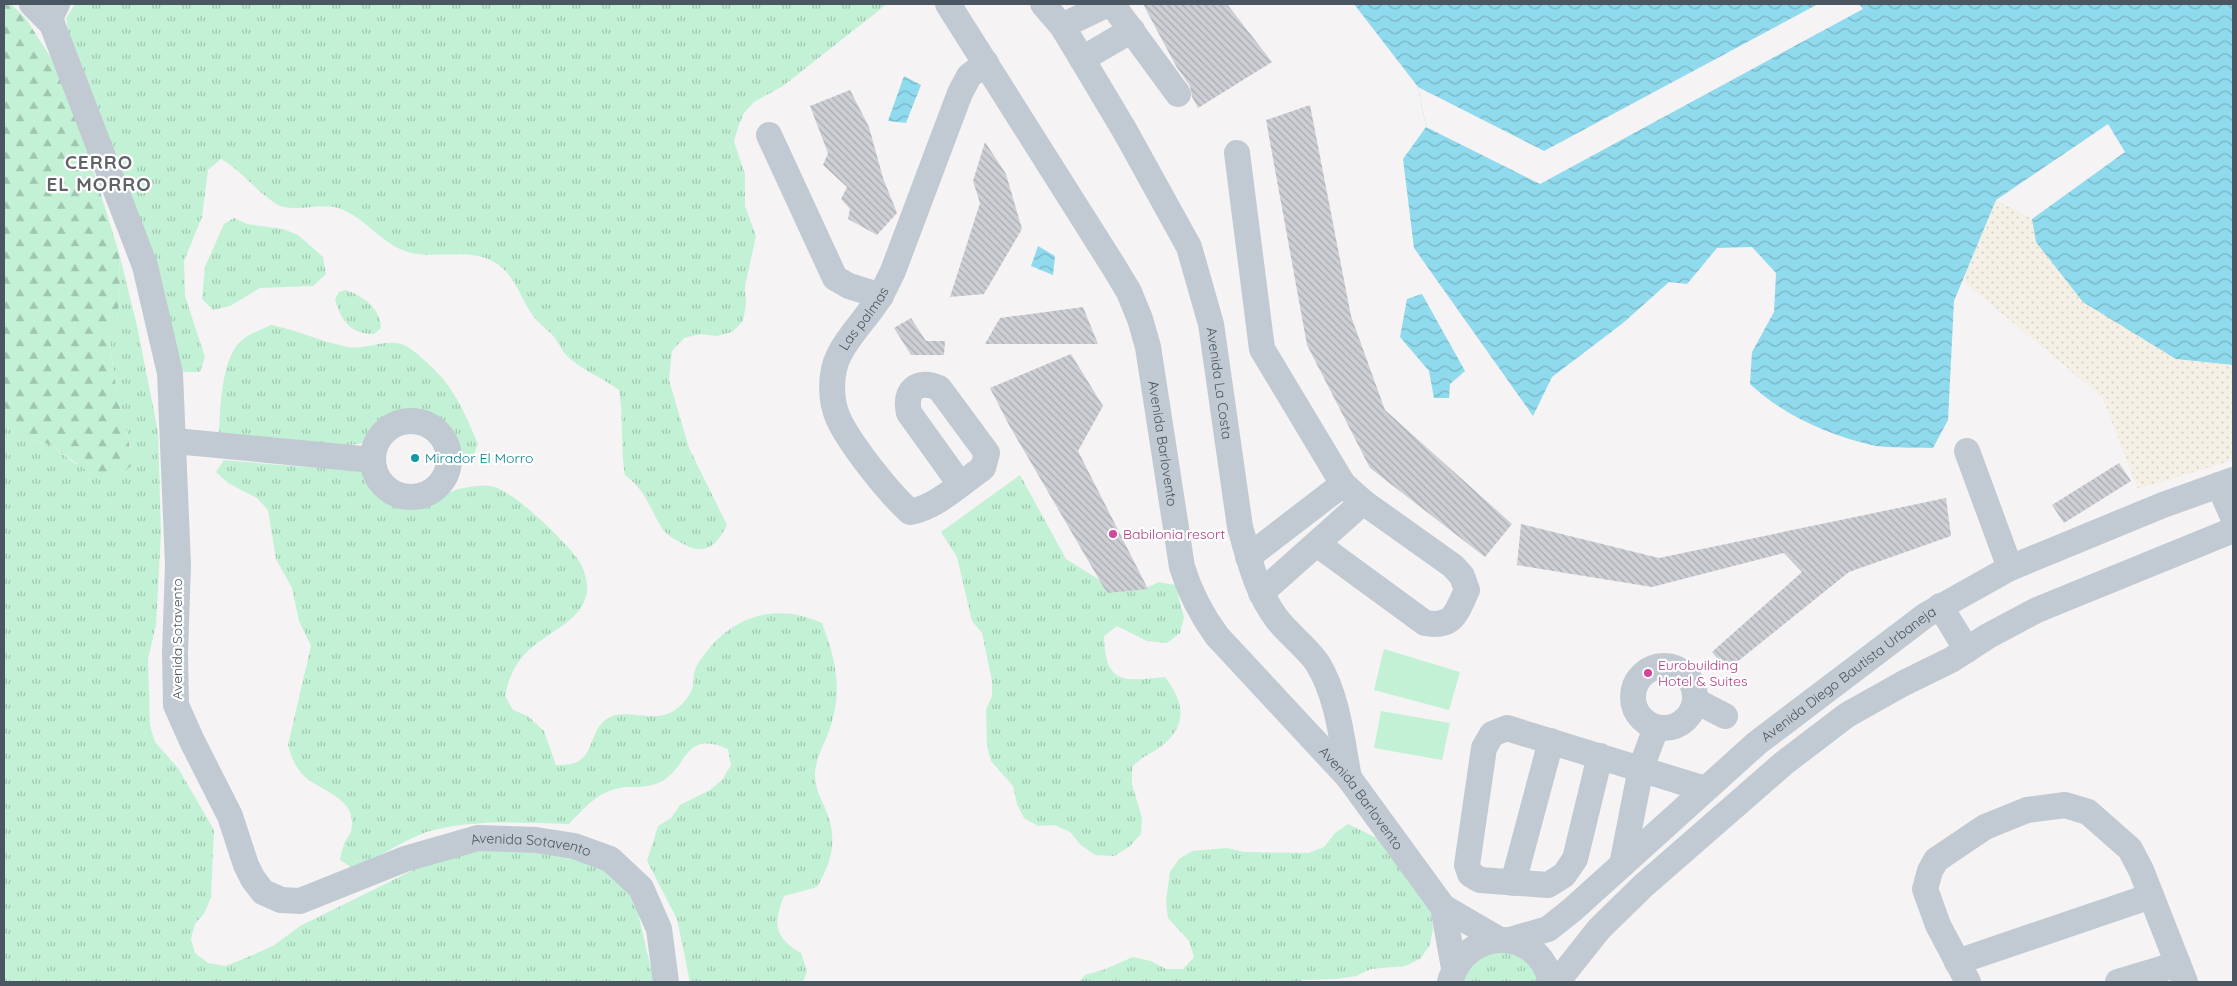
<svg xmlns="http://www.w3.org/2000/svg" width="2237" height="986" font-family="Quicksand,sans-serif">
<defs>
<pattern id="grass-tufts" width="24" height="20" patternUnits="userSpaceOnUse" patternTransform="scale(1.25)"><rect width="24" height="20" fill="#c3f1d5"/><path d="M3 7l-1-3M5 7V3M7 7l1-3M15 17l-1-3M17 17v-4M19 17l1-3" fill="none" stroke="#a0c6b0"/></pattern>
<pattern id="forest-firs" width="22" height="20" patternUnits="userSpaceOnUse" patternTransform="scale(1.25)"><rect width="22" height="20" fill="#c3f1d5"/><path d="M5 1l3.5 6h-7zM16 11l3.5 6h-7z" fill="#a0c6b0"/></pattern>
<pattern id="sand-dots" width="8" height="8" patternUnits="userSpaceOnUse" patternTransform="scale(1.25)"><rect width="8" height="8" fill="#f5f0e5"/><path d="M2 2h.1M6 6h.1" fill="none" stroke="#d4d0c7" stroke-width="1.8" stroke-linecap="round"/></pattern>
<pattern id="water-waves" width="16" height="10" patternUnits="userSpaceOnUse" patternTransform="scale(1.25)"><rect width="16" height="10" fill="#90daee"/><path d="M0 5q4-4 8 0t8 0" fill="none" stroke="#78b4c4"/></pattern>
<pattern id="building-back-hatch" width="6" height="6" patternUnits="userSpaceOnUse" patternTransform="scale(1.25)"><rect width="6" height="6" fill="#cdcfd5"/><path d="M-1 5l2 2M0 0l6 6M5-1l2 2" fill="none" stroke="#a8abb0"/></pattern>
</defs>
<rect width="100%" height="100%" fill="#f5f3f3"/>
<g fill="url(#grass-tufts)">
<path d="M75,4H887L783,86L754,102L744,113L738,127L734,142L745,174V206L756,236L745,286L746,305L743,321L732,332L717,336L700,334L684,338L672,351L669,380L689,448L727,525C716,547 704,557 680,542C674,539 665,534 662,528C648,506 648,493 625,475C620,447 624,419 619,390C602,377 580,370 565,354C561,349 559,343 555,338C548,329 537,323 531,313C519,295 514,273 494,262C468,247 435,260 408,252C381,244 367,219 341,209C324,202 302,211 284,207C264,201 242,170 221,159L208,170L202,217L184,261L185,296L205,357L200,372H184L177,366L71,47L66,18Z"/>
<path d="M234,218L247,224L283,229L298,235L323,257L326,274L313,286L260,288L230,306L213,310L202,299L205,267L224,224Z"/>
<path d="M119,253L137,326L158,432L161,533L156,625L148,659L150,726L155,742L178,768L214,830L211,897L205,912L195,924L191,939L195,953L208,963L225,966L241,960L273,946L300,926L456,849L575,851L632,887L654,982H4V426L34,441L49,444L76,464L131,448L118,401L111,353V336L117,322L120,290Z"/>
<path d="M346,290C363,296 381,309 381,328L374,334C350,334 341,321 335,299L339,292Z"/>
<path d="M271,325C297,330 322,342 348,347C365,350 384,339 401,344C409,346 417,354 423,359C453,384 463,409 478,444L472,459L456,461C449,445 442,431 425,425C405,417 383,440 364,443C316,451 267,441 219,437C220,411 221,364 238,344C245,335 261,330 271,325Z"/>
<path d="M224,460C258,463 291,466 325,468C335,469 347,466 356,468C375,472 382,496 400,502C422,510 434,498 453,491C462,487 481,485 491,486C512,489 570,545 581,564C585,573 588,583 587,593C581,623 544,633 526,653C514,665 508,680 505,696L513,710L528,716L544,731L556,765C600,767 584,733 608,718C625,708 652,723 672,712C681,707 691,695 693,686C694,681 693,675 695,670C698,661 706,653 712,645C742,612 782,605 822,623C836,660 843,690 830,728C825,743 815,758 815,775C815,787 820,797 825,808C838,837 833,860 817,887L784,896C773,924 774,937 801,953L807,971L803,982H690L677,919L647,861L658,826L671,818L680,805L710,790L722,780L731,765L728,749C681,729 690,769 658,783C649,787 638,787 628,787C600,789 587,805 569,824C523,823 475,819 430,831C409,837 375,859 354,869L340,860C341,855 342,849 344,844C345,840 350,835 351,831C359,798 321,792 304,776C295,767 291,756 288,745L311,646L299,621L292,588L276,559L268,510L257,498L228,483L216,472Z"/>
<path d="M1020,475L1066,559L1114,589L1146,588L1159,582L1175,585L1184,617L1180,633L1167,643L1147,641L1117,626L1104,636C1105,686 1125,681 1165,677C1184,702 1189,726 1160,747C1149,755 1144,755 1132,767V784L1142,818L1141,834L1129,847L1114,856L1095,855L1081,845L1070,832L1055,825L1038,826L1024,818L1017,804L1013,786L991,761L987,746L986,710L992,696V681L982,633L972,621L957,557L941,532Z"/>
<path d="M1348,824L1379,839L1423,893L1431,913L1433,929L1430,945L1420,959L1405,966L1371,969L1356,976L1337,979L1302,980L1298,982H1079L1085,975L1103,970L1133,957L1151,961L1166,969H1183L1194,957L1189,941L1168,918L1166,901L1170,872L1179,859L1192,851L1227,848L1244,852L1309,853L1324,847L1335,833Z"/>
<path d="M1514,951L1533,967L1538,982H1459L1478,953Z"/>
</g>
<path fill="url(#forest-firs)" d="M4,4H11L26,19L55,64L88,153L119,253L120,290L117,322L111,336V353L118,401L127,432L133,464L121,475L105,476L89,472L49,444L34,441L4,426Z"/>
<path fill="url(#sand-dots)" d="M1996,200L2032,219L2036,242L2176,359L2233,365V460L2138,489L2102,397L1963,281Z"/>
<g fill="#c3f1d5">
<path d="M1384,649L1460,672L1449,710L1374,690Z"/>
<path d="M1381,711L1450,723L1442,760L1374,748Z"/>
</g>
<g fill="url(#water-waves)">
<path d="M1354,4H2233V365L2176,359L2083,302L2036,242L2032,219L2125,152L2108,124L1996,200L1954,301L1948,420L1933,448C1914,447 1891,449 1872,445C1828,435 1783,415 1750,384L1752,352L1774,312L1776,273L1752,247L1717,248L1687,284L1669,282L1623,323L1552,377L1533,416L1414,248L1403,159L1426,127L1418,87Z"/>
<path d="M904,76L921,85L906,123L888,121Z"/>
<path d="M1038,246L1055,256L1053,275L1031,266Z"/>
<path d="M1422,294L1465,371L1450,384L1449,398H1434L1429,371L1400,337L1407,299Z"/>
</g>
<path fill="#f5f3f3" d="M1818,4H1859L1863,9L1540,184L1426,127L1418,87L1544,151Z"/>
<g fill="url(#building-back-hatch)">
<path d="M1143,4H1227L1272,62L1198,108L1192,97L1190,86L1176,66Z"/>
<path d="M850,90L869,127L883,178L897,213L877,235L848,219L850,209L841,199L847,187L823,165L828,153L810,106Z"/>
<path d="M1310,105L1351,316L1385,410L1512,524L1485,557L1370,468L1307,345L1266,120Z"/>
<path d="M985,142L1006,174L1022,229L984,294L950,297L980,203L973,181Z"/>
<path d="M1083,307L1098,344H985L1000,318Z"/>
<path d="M911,318L926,341H945L944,355H911L894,328Z"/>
<path d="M1071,354L1103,406L1078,451L1148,589L1107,593L1009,425L990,388Z"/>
<path d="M2119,463L2131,481L2064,523L2052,505Z"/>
<path d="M1946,498L1951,536L1849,572L1727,670L1712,652L1802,572L1784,553L1652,587L1517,565L1521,524L1659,558Z"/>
</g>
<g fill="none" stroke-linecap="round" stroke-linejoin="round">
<g stroke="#c1cad2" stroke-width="26">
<path d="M32,4L52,24"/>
<path id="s1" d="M57,4L51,16L52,24L145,266L170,373L178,565L175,653L176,705L192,741L230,816L246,865L253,879L263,892L281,900L300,901L405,859L478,838L536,840L574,846L610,859L641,888L659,929L666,982"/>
<path id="s2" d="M948,4L1114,267L1129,292L1140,319L1148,347L1182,567C1190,593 1201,614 1217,636L1349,778L1443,907L1498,939"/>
<path id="s3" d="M1043,4L1062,26L1073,44L1125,131L1189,247L1211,324L1240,527C1249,559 1257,593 1277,619C1289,635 1308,648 1318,664C1338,697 1342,741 1349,778"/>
<path d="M1112,4L1178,94"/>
<path d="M1062,26L1108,4"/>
<path d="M1082,59L1132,30"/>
<path d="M769,135L835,278L849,286L881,296"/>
<path d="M1237,153L1262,349L1343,484L1363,502L1453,566L1462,576L1467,590C1456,613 1454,628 1425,623L1317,544"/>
<circle cx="411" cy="459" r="38"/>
<path d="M175,441L373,460"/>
<path d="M1967,451L2010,568"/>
<path id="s4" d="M960,484L909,413C904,390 917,379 939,388L987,453L983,468C961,483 937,507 910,512C888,492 850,444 838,418C830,399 830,373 839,355C850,333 869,316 881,295C885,288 889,279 893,271L960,93L969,76L986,63"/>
<path d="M2219,485L2233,517"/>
<path d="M1248,557L1343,484"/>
<path d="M1261,593L1363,502"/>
<path d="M1940,606L1967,650"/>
<circle cx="1664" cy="697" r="31"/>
<path d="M1696,701L1725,716"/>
<path d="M1600,756L1575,859L1564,875L1548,885L1480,880L1470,874L1467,865L1484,748L1492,734L1507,728L1705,789"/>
<path d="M1622,865L1641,768L1656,728"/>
<path d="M1513,883L1551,741"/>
<path d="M1443,907L1454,968"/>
<path id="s5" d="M1510,940L1548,929L1572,910L1757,743L1926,615L2010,568L2163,505L2233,480"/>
<path d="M1957,962L2151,896"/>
<path d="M1450,982C1465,927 1538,925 1551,982"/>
<path d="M1557,982L1599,929L1643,886L1784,763L1847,715L1904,683L1951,660L1988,636L2037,610L2233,530"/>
<path d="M1968,982L1938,925L1925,889L1930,871L1936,860L1985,827L2027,810L2065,805L2088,812L2130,849L2141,870L2185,982"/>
<path d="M2118,982L2178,964"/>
</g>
</g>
<circle fill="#0f9aa8" stroke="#fff" stroke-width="2" cx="415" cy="458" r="5"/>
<g fill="#d1479c" stroke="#fff" stroke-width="2">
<circle cx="1113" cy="534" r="5"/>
<circle cx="1648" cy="673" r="5"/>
</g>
<g text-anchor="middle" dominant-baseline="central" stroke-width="4.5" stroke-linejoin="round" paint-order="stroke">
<g font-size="14" fill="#4a5661" stroke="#fff">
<text stroke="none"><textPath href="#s4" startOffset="550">Las palmas</textPath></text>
<text stroke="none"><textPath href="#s3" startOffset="424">Avenida La Costa</textPath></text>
<text stroke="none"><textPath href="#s2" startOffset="496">Avenida Barlovento</textPath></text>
<text transform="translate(177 639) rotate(-90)">Avenida Sotavento</text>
<text stroke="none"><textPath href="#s5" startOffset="434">Avenida Diego Bautista Urbaneja</textPath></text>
<text stroke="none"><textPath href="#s2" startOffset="916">Avenida Barlovento</textPath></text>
<text stroke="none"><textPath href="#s1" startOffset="1211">Avenida Sotavento</textPath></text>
</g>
<g font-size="14" fill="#0d838f" stroke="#fff" text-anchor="start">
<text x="425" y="458">Mirador El Morro</text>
</g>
<g font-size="14" fill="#b23c85" stroke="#fff" text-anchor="start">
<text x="1123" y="534">Babilonia resort</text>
<text x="1658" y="665">Eurobuilding<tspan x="1658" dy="16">Hotel &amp; Suites</tspan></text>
</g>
<g font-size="19" font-weight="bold" letter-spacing="1" fill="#5f6368" stroke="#fff">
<text x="99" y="162">CERRO<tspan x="99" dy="22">EL MORRO</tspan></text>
</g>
</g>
<rect width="2237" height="986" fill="none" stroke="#4a5661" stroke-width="10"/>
</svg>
